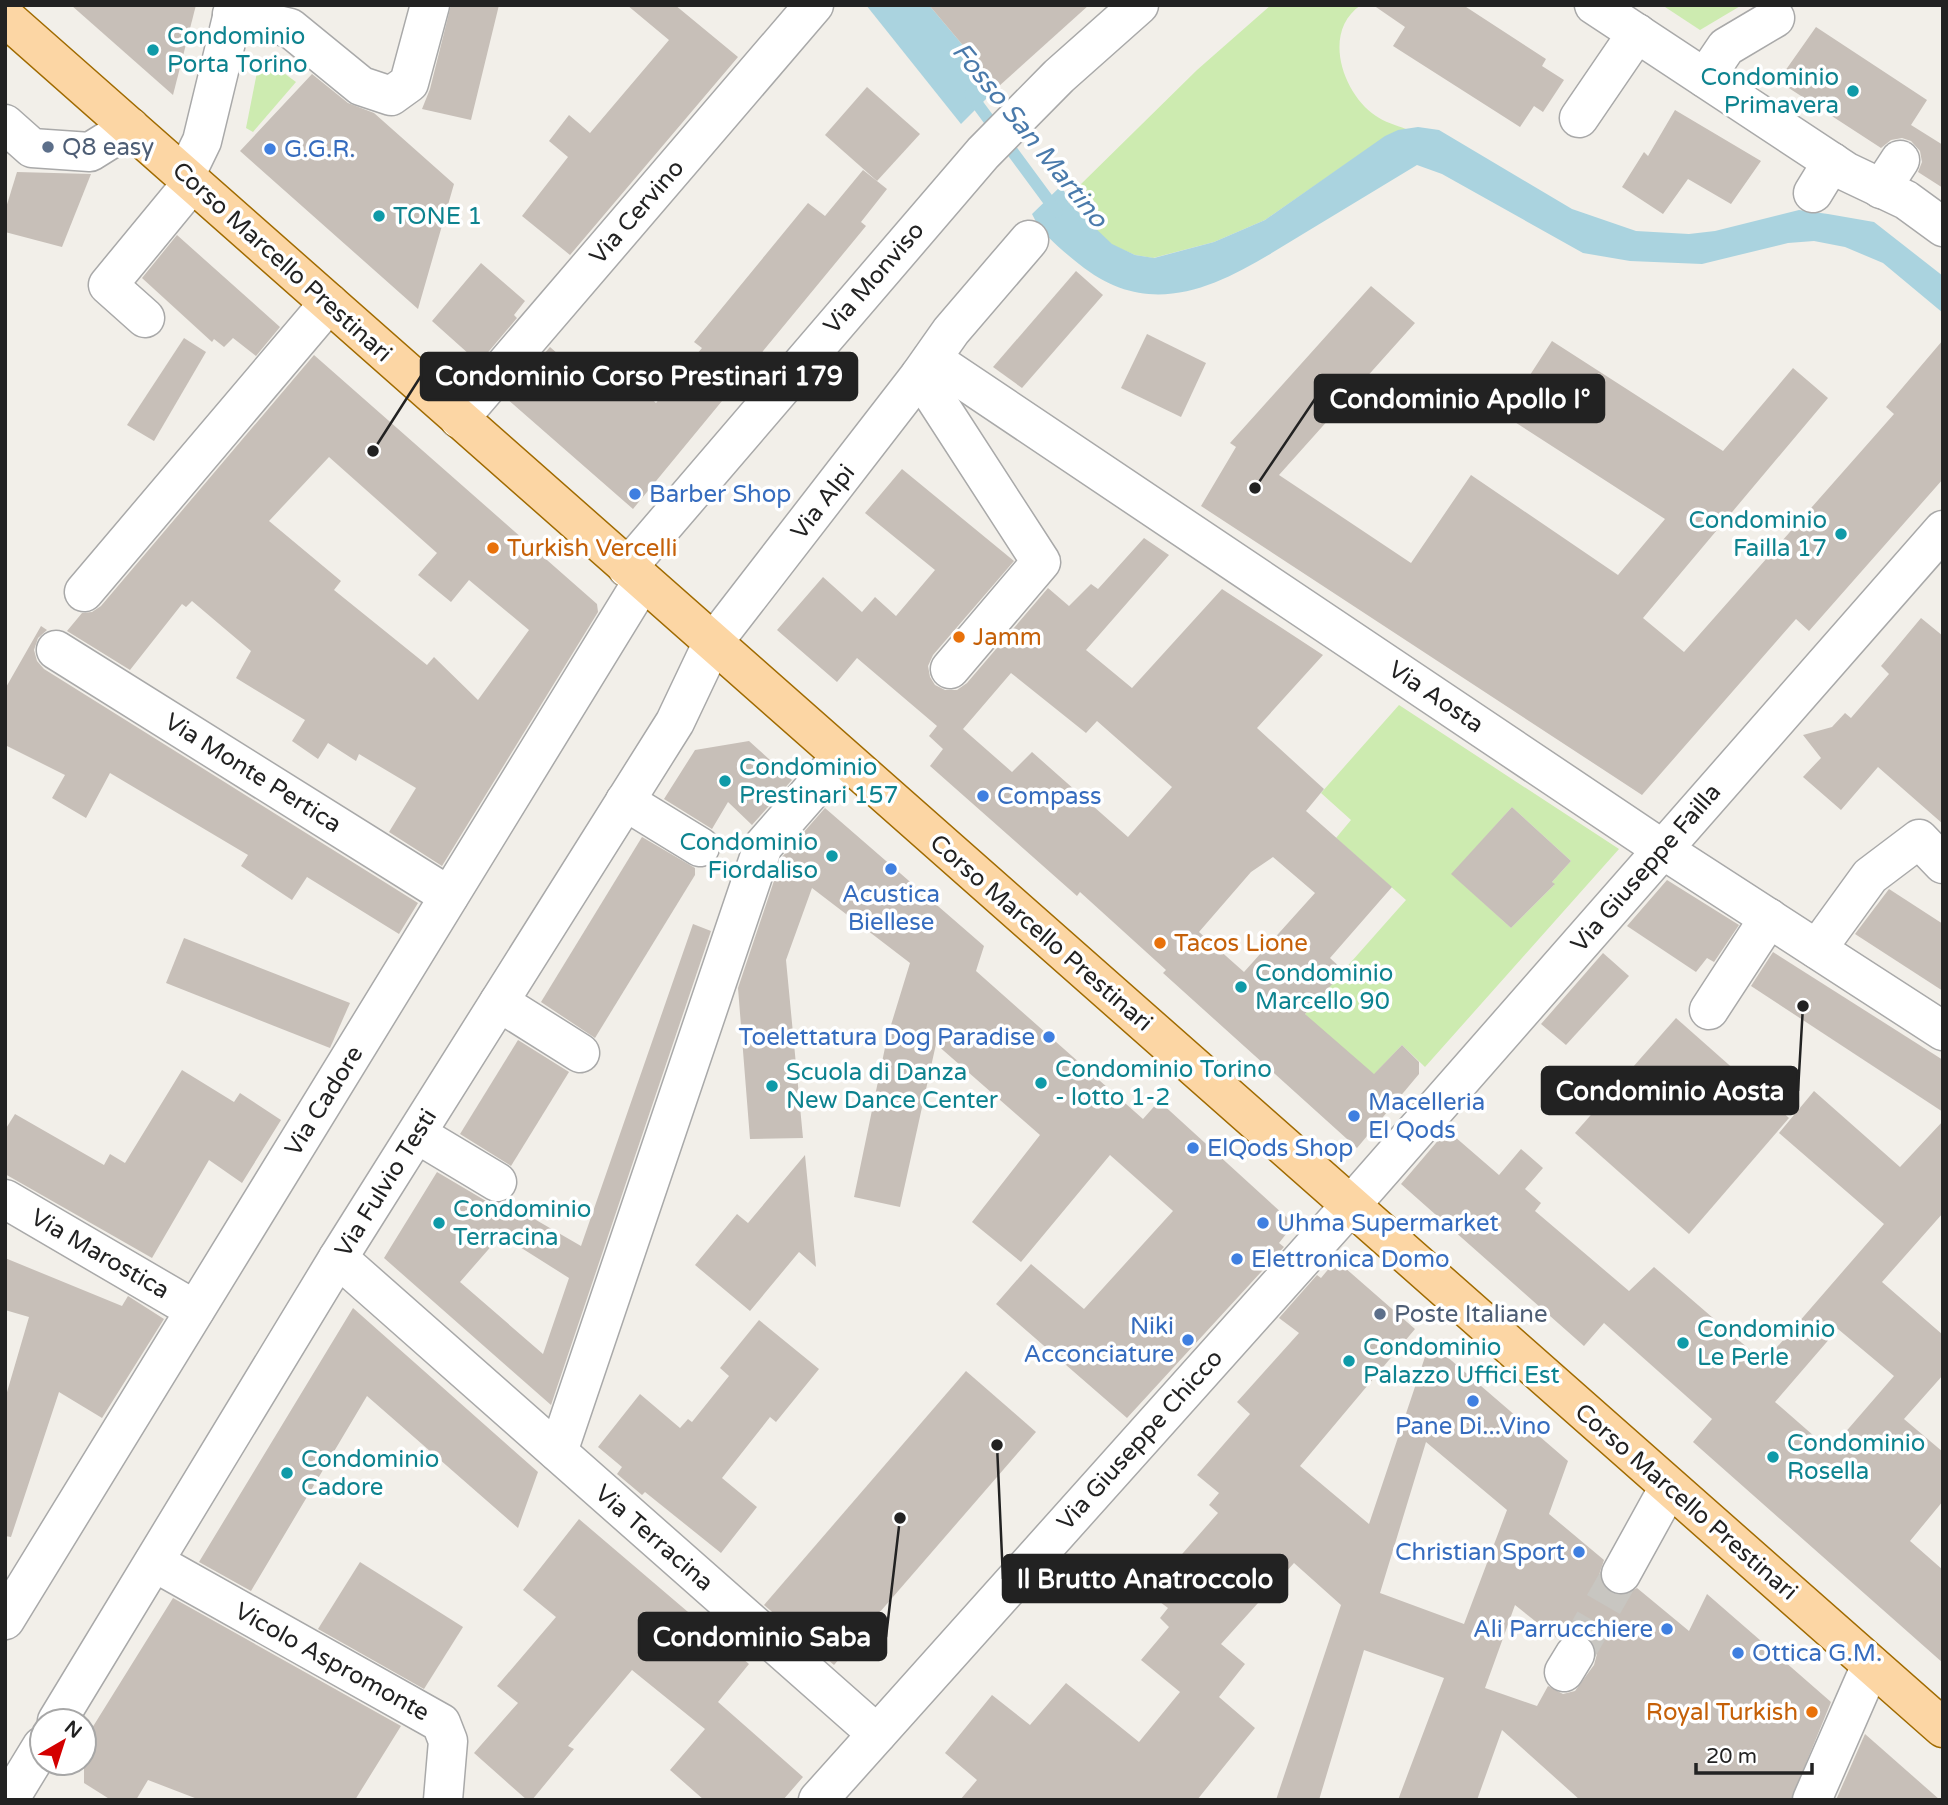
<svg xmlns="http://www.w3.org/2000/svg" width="1948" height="1805" font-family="'Varela Round',sans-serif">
<rect width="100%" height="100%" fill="#f2efe9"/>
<g fill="#cdebb0" fill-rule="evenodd">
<path d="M1271,5H1361C1321,32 1343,94 1376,116C1384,122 1396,125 1406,129L1385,137L1265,220L1214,242L1153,258L1135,255L1112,245L1083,218L1096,203L1078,187L1197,70Z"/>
<path d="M1662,5H1742L1700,30Z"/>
<path d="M259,62H269L296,82L253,132L246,128Z"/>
<path d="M1399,705L1619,849L1425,1067L1402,1045L1365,1084L1305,1014L1406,900L1336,838L1351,820L1321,793ZM1512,807L1571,861L1552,882L1554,885L1511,928L1452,874Z"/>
</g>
<g fill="#aad3df">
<path d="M866,5H929L998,87L961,124Z"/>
<path d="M1418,127L1439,130L1572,209L1636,231L1689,234L1715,231L1799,210L1828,214L1874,222L1943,276V313L1883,263L1845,247L1814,241L1788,243L1702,264L1630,261L1583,253L1442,174L1417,165C1379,188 1341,211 1303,234C1231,278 1158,328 1079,264C1063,251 1041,234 1032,214L1062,185L1068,202L1112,244L1135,255L1154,258L1214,242L1265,220L1385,136L1398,130Z"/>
</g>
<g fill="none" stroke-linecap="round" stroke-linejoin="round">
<path stroke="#aad3df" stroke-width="12" d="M970,94L1057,212"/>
</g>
<g fill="#c7bfb8" fill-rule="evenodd">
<path d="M71,5H196L173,95Z"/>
<path d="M451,5H499L471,120L422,109L430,89Z"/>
<path d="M627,5H675L738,57L570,255L522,216L568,157L549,141L569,115L590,133L669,40Z"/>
<path d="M929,5H1089L998,87Z"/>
<path d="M1373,5H1463L1546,59L1542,66L1564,80L1543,112L1534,106L1520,127L1393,46L1405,27Z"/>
<path d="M1816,27L1927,100L1911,125L1943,145V188L1918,172L1922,162L1920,151L1911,141L1902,138L1891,140L1881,148L1778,81Z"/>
<path d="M312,74L348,103L374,113L454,184L418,309L240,151Z"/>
<path d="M867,87L920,134L877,181L825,135Z"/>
<path d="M1675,110L1761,161L1731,204L1688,179L1663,214L1622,187L1644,152L1648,156Z"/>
<path d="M863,170L887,189L861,222L866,226L633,509L506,398L550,347L608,398L627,376L656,403L702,348L694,342L808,203L825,216Z"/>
<path d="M17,172L91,174L62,247L5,232V211Z"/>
<path d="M177,235L280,327L256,356L233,338L224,347L214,339L212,342L142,278Z"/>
<path d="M481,263L525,301L514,315L517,318L479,363L432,321Z"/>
<path d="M1076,271L1103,295L1022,388L993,367Z"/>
<path d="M1371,286L1415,323L1279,475L1411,563L1471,475L1618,575L1665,519L1504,415L1552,341L1723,451L1793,368L1828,398L1643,618L1684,652L1894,414L1886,407L1943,340V479L1809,631L1796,619L1642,795L1201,506L1236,447L1230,443Z"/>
<path d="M1147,334L1206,363L1181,417L1121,388Z"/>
<path d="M184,338L206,352L154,441L127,425Z"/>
<path d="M314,355L597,604L598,612L442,866L389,832L416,788L359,754L356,761L328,743L318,759L292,741L305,720L236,678L251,651L192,601L186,607L182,604L130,670L67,631L82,613L92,612L101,606ZM329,457L437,553L418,575L451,602L469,580L529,630L478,700L434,657L427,665L334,590L341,581L269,521Z"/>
<path d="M902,469L1014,561L933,655L928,666L930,677L935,685L945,690H957L967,683L1048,588L1069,606L1091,584L1098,589L1144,538L1169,555L1086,650L1132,688L1222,589L1323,655L1257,728L1324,789L1306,811L1392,887L1330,958L1344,971L1305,1014L1374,1074L1402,1045L1419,1062V1074L1357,1148L1163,973L1166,970L1080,892L1077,896L930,766L943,749L929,736L937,726L857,658L837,682L777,630L823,577L862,612L875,597L896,616L935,570L865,513ZM1011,673L1086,733L1097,721L1172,787L1128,837L1032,752L1012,772L963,729ZM1273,857L1315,893L1244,972L1199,932L1251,872Z"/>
<path d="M1921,618L1943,636V824L1878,767L1841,810L1803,777L1821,758L1803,735L1832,727L1845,713L1851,718L1889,674L1881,666Z"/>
<path d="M41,626L47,630L38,638L34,650L37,661L44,669L418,903L399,934L307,877L292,900L241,866L248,855L110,773L86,818L52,798L65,775L5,745V689Z"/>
<path d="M749,741L792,780L752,825L728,802L712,829L664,799L695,750Z"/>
<path d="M1512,807L1571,861L1552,882L1555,884L1511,928L1451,874Z"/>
<path d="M825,808L984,946L976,971L1143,1119L1159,1101L1294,1224L1279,1243L1284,1247L1127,1418L996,1304L1031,1264L1084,1309L1173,1211L1110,1155L1021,1262L972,1222L1040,1135L936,1044L900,1207L854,1197L887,1038L910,963L812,888L786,960L803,1138L750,1139L738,988L782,857Z"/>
<path d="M642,837L695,868V875L595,1038L541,1002Z"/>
<path d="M1667,880L1739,925L1714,962L1707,958L1696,972L1627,926Z"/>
<path d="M1889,889L1943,924V991L1855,934Z"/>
<path d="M693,924L711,931L551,1405L384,1258L437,1172L486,1201L496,1204L505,1202L581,1246ZM501,1235L569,1278L543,1354L460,1282Z"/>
<path d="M184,938L350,1003L330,1048L166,983Z"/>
<path d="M1773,952L1943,1060V1112L1751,986Z"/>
<path d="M1603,953L1629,976L1566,1045L1541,1024Z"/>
<path d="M1676,1018L1789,1118L1689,1234L1575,1133Z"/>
<path d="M518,1040L569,1072L511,1166L460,1134Z"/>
<path d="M182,1070L234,1102L240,1093L281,1120L242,1183L209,1160L152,1258L5,1174V1130L15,1114L104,1165L110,1154L125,1163Z"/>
<path d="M1814,1091L1900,1167L1943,1121V1213L1882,1282L1943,1335V1375L1904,1419L1943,1452V1501L1910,1541L1943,1570V1663L1693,1442L1712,1419L1604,1323L1584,1346L1401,1184L1447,1130L1499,1175L1521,1149L1543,1168L1525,1189L1541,1203L1535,1211L1629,1291L1654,1267L1764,1362L1884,1224L1779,1133ZM1838,1329L1894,1376L1830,1450L1775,1402Z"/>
<path d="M805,1155L816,1267L799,1252L750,1311L695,1265L737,1214L748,1223Z"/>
<path d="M5,1258L122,1306L128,1296L164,1319L102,1418L59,1392L11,1537L5,1536V1399L29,1317L5,1310Z"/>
<path d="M1336,1260L1415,1329L1300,1466L1369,1524L1430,1342L1568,1461L1549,1514L1604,1560L1599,1575L1602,1585L1610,1593L1622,1596L1637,1588L1689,1631L1707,1594L1831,1702L1791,1800H1580L1502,1730L1477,1800H1398L1444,1678L1364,1650L1319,1800H1276L1341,1605L1294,1563L1221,1644L1245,1664L1219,1697L1255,1728L1197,1800H960L977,1780L945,1753L992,1695L1030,1725L1066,1683L1139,1742L1180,1692L1141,1660L1169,1627L1160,1618L1168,1608L1148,1593L1218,1513L1209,1505L1219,1493L1197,1475L1250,1414L1237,1402L1299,1333L1279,1318L1317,1275L1321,1278ZM1426,1442L1507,1510L1464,1624L1380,1593ZM1515,1605L1559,1640L1565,1635L1576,1632L1587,1636L1594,1643L1597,1654L1594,1665L1575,1691L1563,1694L1548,1686L1537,1706L1485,1688Z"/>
<path d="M353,1308L538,1472L518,1528L367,1396L251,1591L199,1562Z"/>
<path d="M759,1320L819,1369L776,1422L770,1417L722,1478L757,1507L721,1553L645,1492L642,1495L617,1474L622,1467L598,1447L640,1394L680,1428L688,1419L692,1422L729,1376L720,1368Z"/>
<path d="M966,1371L1036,1432L834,1665L764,1605Z"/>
<path d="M579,1519L749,1664L718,1702L803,1777L783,1800H704L670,1770L705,1729L632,1670L568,1746L574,1749L532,1800H527L474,1753L518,1703L497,1686L556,1617L523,1590Z"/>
<path d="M360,1562L463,1627L424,1689L318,1629Z"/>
<path d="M173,1598L401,1726L355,1800H200L148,1780L136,1800H111L84,1783V1741Z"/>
<path d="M1865,1734L1940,1800H1836Z"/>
</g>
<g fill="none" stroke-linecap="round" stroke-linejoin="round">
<path stroke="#c8c6c1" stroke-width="38" stroke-dasharray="38 19" stroke-linecap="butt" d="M1575,1654L1621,1574"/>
<defs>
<g id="minor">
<path d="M1594,5L1847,172L1906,200L1943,227"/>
<path d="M232,14L290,28L361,86L391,96L409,83L430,5"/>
<path d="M1705,78L1726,47L1775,18"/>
<path d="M1579,118L1637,33"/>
<path d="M5,124L32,148L90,152L130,127"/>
<path d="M185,176L202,141L235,5"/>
<path d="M1881,189L1900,160"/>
<path d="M1813,193L1832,162"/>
<path d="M145,318L108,285L192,183"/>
<path d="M932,359L1662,849L1943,1031"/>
<path d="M920,375L1041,562L950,669"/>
<path d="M459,419L814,5"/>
<path d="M627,568L983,153L1059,76L1139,5"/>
<path d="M84,592L329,303"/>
<path d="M56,650L449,896"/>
<path d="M625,801L700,847"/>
<path d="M1817,949L1870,876L1919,839L1943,864"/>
<path d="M499,1002L580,1053"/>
<path d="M1709,1010L1769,918"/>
<path d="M417,1134L497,1182"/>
<path d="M5,1199L195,1310"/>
<path d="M338,1258L877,1734"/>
<path d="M558,1452L763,846L841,757"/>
<path d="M154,1562L441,1723L448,1741L443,1800"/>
<path d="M1621,1574L1669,1487"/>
<path d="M5,1620L642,582"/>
<path d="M1564,1672L1575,1654"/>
<path d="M57,1721L338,1258L675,722L712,644L920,375L951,331L1029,240"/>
<path d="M9,1800L42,1746"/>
<path d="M818,1800L1350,1206L1943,530"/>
<path d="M1812,1800L1871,1665"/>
</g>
<path id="major" d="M5,17L1943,1728"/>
</defs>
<use href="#minor" stroke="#a9a9a9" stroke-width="41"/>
<use href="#major" stroke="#a06b00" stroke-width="41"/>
<use href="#minor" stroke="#fff" stroke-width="38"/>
<use href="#major" stroke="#fcd6a4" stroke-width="38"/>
</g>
<g fill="#0f9aa8" stroke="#fff" stroke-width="2.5">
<circle cx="153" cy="50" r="7"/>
<circle cx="1853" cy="91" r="7"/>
<circle cx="379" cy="216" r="7"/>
<circle cx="1841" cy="534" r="7"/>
<circle cx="725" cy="781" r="7"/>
<circle cx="832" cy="856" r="7"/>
<circle cx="1241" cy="987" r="7"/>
<circle cx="1041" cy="1083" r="7"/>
<circle cx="772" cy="1086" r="7"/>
<circle cx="439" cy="1223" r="7"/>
<circle cx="1683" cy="1343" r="7"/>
<circle cx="1349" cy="1361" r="7"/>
<circle cx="1773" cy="1457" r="7"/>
<circle cx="287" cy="1473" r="7"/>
</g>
<g fill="#5c6f8a" stroke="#fff" stroke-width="2.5">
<circle cx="48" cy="147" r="7"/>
<circle cx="1380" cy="1314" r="7"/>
</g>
<g fill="#3f7fe0" stroke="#fff" stroke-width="2.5">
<circle cx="270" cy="149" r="7"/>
<circle cx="635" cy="494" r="7"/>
<circle cx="983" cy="796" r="7"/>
<circle cx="891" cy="869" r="7"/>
<circle cx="1049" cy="1037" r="7"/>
<circle cx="1354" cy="1116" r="7"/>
<circle cx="1193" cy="1148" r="7"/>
<circle cx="1263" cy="1223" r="7"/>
<circle cx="1237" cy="1259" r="7"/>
<circle cx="1188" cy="1340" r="7"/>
<circle cx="1473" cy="1401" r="7"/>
<circle cx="1579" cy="1552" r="7"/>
<circle cx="1667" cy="1629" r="7"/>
<circle cx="1738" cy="1653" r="7"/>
</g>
<g fill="#e8710a" stroke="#fff" stroke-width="2.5">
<circle cx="493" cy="548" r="7"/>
<circle cx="959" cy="637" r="7"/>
<circle cx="1160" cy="943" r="7"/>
<circle cx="1812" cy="1712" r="7"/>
</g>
<g text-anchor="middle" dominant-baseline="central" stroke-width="7" stroke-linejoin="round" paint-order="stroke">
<g font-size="24" fill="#0d838f" stroke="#fff" text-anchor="start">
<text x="167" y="36">Condominio<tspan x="167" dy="28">Porta Torino</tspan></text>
<text x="1839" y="77" text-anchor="end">Condominio<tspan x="1839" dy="28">Primavera</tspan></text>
<text x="393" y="216">TONE 1</text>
<text x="1827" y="520" text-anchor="end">Condominio<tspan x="1827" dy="28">Failla 17</tspan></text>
<text x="739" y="767">Condominio<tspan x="739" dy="28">Prestinari 157</tspan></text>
<text x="818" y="842" text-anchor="end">Condominio<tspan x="818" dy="28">Fiordaliso</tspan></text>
<text x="1255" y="973">Condominio<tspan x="1255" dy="28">Marcello 90</tspan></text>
<text x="1055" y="1069">Condominio Torino<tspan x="1055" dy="28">- lotto 1-2</tspan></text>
<text x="786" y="1072">Scuola di Danza<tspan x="786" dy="28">New Dance Center</tspan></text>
<text x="453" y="1209">Condominio<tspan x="453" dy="28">Terracina</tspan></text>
<text x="1697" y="1329">Condominio<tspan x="1697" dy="28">Le Perle</tspan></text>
<text x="1363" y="1347">Condominio<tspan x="1363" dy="28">Palazzo Uffici Est</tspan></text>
<text x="1787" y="1443">Condominio<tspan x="1787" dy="28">Rosella</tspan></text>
<text x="301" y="1459">Condominio<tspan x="301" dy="28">Cadore</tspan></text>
</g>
<g font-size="24" fill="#4e5e75" stroke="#fff" text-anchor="start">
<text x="62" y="147">Q8 easy</text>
<text x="1394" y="1314">Poste Italiane</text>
</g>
<g font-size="24" fill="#366cbe" stroke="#fff" text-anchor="start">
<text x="284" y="149">G.G.R.</text>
<text x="649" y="494">Barber Shop</text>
<text x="997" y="796">Compass</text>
<text x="891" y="894" text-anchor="middle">Acustica<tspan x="891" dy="28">Biellese</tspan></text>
<text x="1035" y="1037" text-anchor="end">Toelettatura Dog Paradise</text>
<text x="1368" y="1102">Macelleria<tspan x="1368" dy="28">El Qods</tspan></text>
<text x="1207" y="1148">ElQods Shop</text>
<text x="1277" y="1223">Uhma Supermarket</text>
<text x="1251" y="1259">Elettronica Domo</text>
<text x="1174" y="1326" text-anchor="end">Niki<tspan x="1174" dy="28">Acconciature</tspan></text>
<text x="1473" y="1426" text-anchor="middle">Pane Di...Vino</text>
<text x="1565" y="1552" text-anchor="end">Christian Sport</text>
<text x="1653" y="1629" text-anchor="end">Ali Parrucchiere</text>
<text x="1752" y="1653">Ottica G.M.</text>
</g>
<g font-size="24" fill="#222" stroke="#fff">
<text transform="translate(637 212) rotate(-49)">Via Cervino</text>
<text transform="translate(282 262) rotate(42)">Corso Marcello Prestinari</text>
<text transform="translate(874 278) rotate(-49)">Via Monviso</text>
<text transform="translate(823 502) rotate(-52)">Via Alpi</text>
<text transform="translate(1436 697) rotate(34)">Via Aosta</text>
<text transform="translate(253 773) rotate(32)">Via Monte Pertica</text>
<text transform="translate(1646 868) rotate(-49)">Via Giuseppe Failla</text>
<text transform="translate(1041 933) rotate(41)">Corso Marcello Prestinari</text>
<text transform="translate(324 1101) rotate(-58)">Via Cadore</text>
<text transform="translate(386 1183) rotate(-58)">Via Fulvio Testi</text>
<text transform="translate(100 1254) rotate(30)">Via Marostica</text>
<text transform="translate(1140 1440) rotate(-48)">Via Giuseppe Chicco</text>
<text transform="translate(1686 1502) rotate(41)">Corso Marcello Prestinari</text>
<text transform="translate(654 1538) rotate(41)">Via Terracina</text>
<text transform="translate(332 1662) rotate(29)">Vicolo Aspromonte</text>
</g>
<g font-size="24" fill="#c56008" stroke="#fff" text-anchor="start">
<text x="507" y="548">Turkish Vercelli</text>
<text x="973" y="637">Jamm</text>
<text x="1174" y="943">Tacos Lione</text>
<text x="1798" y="1712" text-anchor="end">Royal Turkish</text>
</g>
<g font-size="26" font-style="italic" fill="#4a7aab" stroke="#fff">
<text transform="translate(1030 135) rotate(51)">Fosso San Martino</text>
</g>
</g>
<path fill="none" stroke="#222" stroke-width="2.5" d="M373 451L421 376M1255 488L1315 399M1803 1006L1798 1091M997 1445L1003 1579M900 1518L886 1637"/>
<g fill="#222" stroke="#fff" stroke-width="2.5">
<circle cx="373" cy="451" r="7"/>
<circle cx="1255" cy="488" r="7"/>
<circle cx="1803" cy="1006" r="7"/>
<circle cx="997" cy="1445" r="7"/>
<circle cx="900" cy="1518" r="7"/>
</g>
<g fill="#222" stroke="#222" stroke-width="2.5">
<rect x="421" y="353" width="436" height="47" rx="7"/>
<rect x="1315" y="375" width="289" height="47" rx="7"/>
<rect x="1542" y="1067" width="256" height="47" rx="7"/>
<rect x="1003" y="1555" width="284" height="47" rx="7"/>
<rect x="639" y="1613" width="247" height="47" rx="7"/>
</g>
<g font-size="26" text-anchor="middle" font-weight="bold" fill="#fff">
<text x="639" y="385">Condominio Corso Prestinari 179</text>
<text x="1460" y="408">Condominio Apollo I°</text>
<text x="1670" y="1100">Condominio Aosta</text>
<text x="1145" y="1588">Il Brutto Anatroccolo</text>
<text x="762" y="1646">Condominio Saba</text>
</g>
<rect width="1948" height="1805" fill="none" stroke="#222222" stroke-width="14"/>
<g transform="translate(63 1742) rotate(39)"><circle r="33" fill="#ffffff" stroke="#a7a7a7" stroke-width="2"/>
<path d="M0-5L12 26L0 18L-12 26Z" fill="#d40000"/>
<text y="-10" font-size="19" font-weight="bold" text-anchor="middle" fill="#222222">N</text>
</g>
<path d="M1696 1763v10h116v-10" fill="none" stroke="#222222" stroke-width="3.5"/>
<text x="1706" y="1763" font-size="21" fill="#222222" stroke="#ffffff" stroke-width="5" paint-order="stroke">20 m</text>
</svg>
